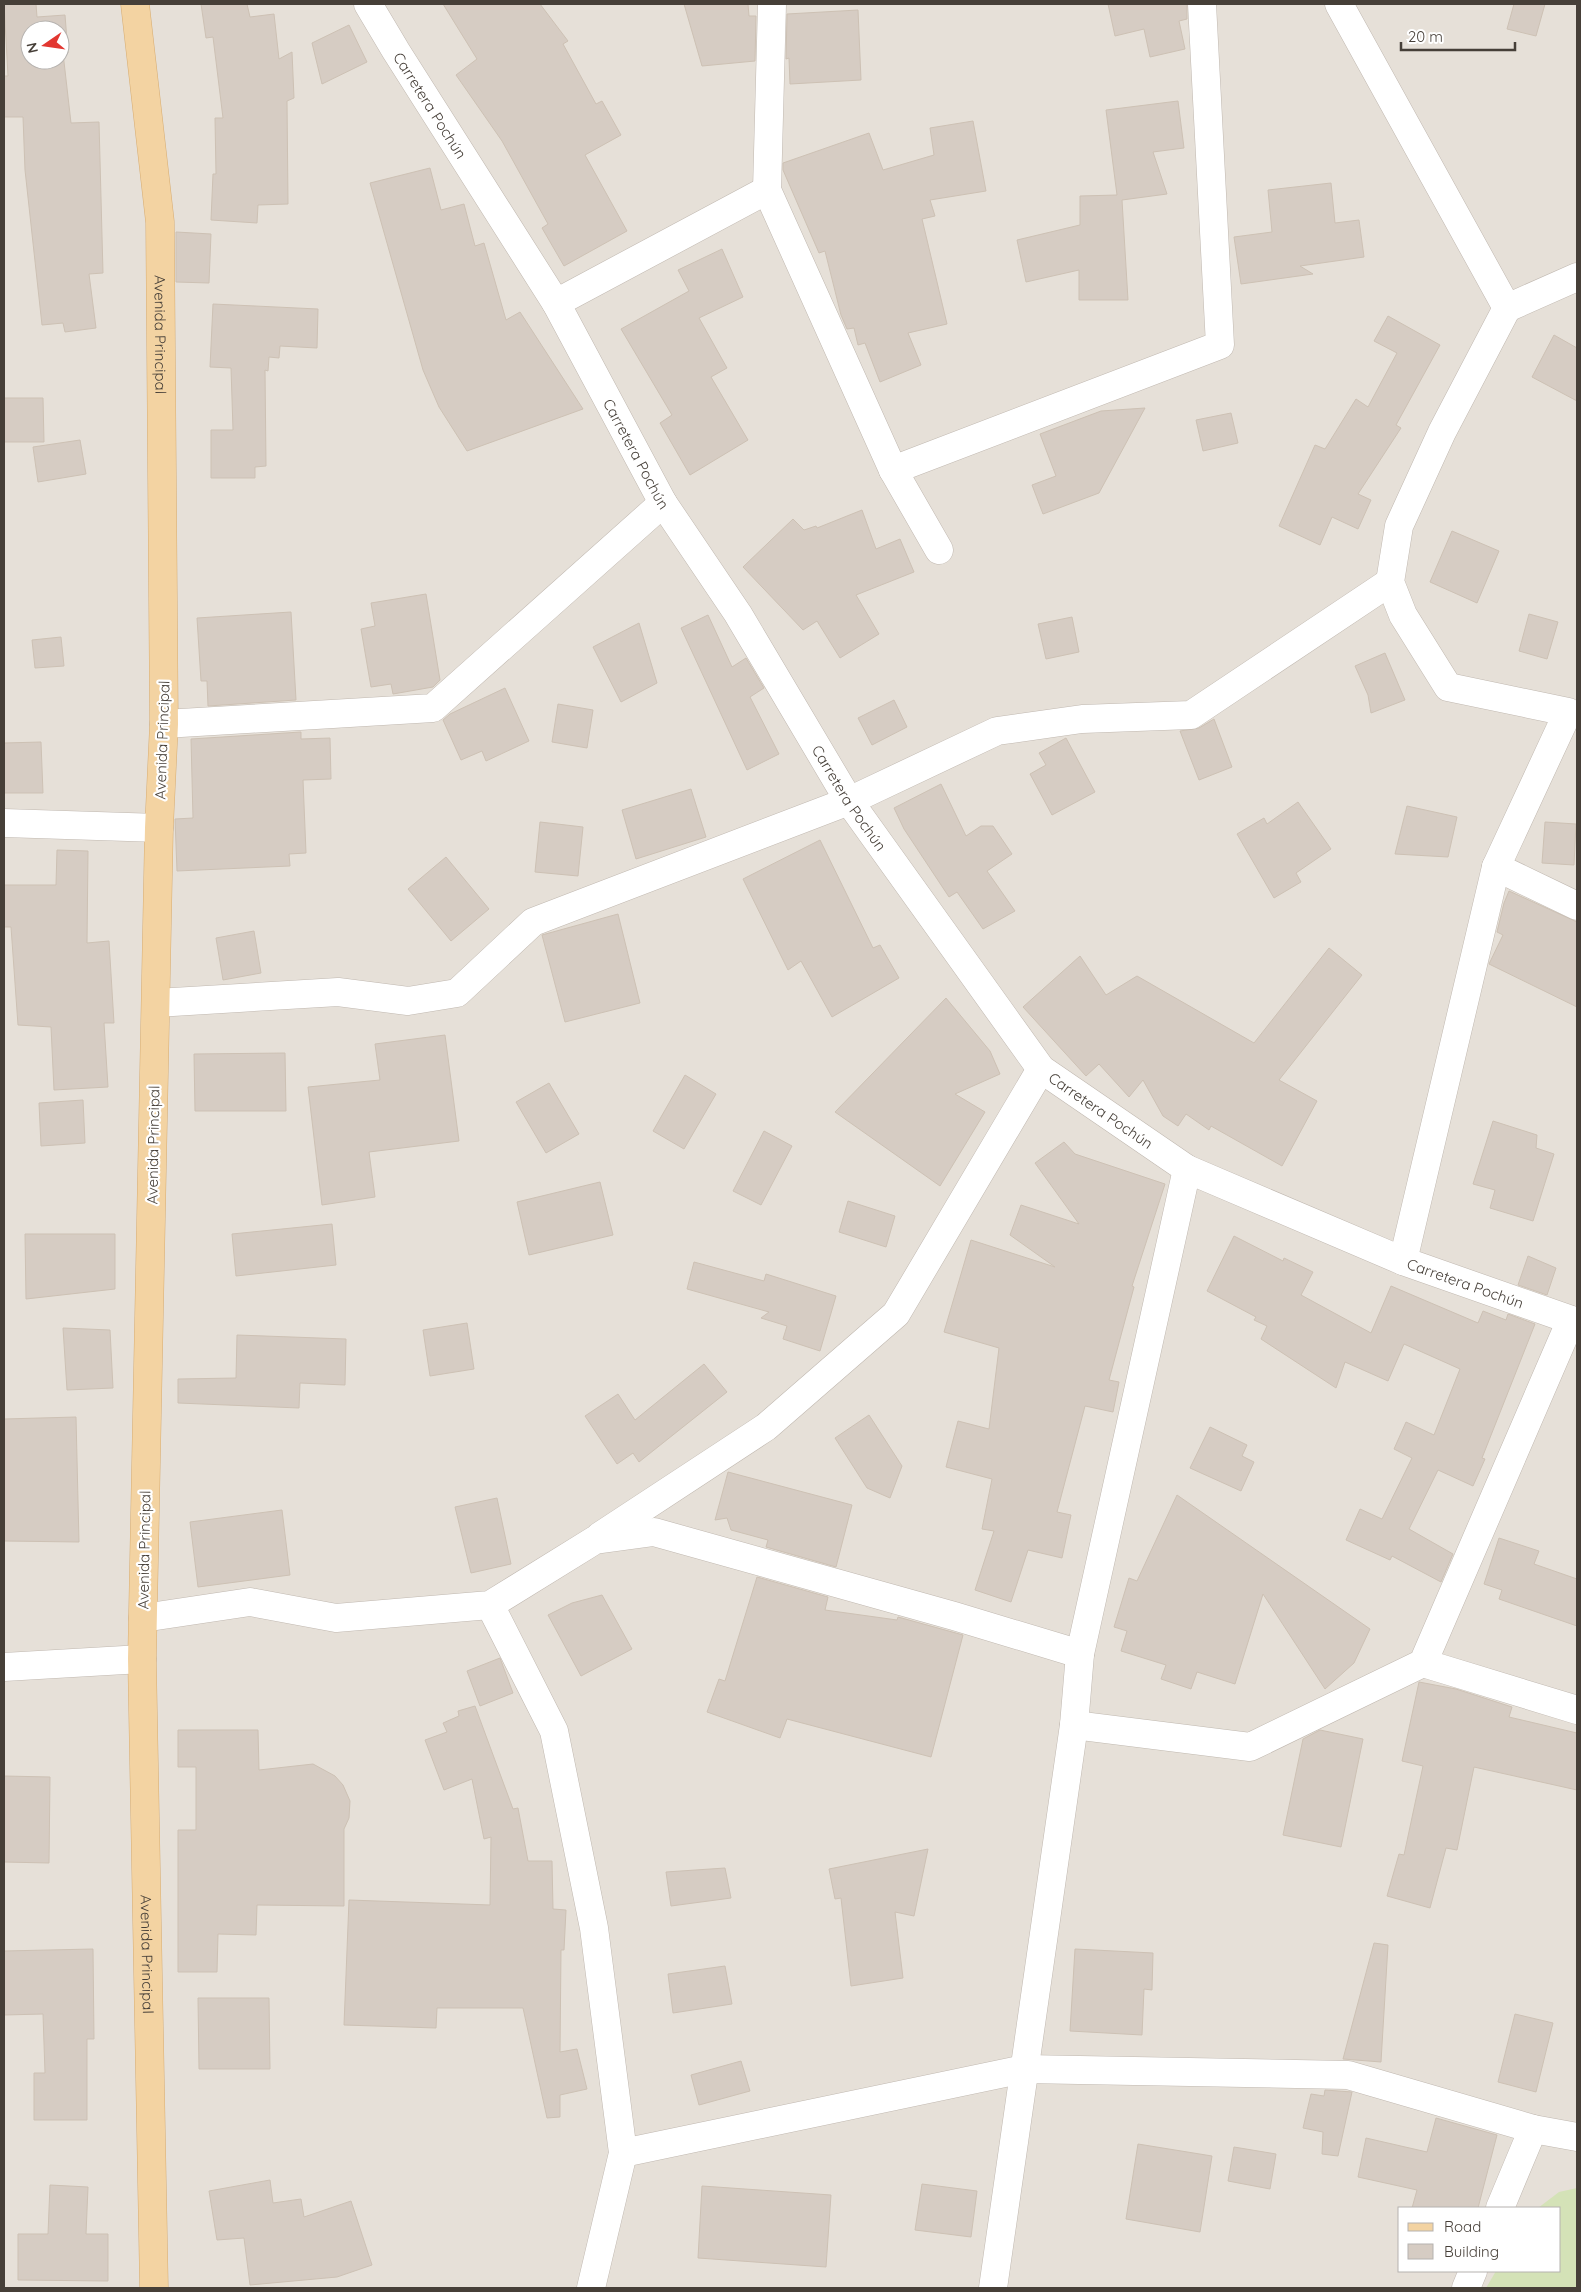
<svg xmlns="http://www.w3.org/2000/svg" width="1581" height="2292" font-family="Quicksand,sans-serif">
<rect width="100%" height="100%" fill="#f3efe9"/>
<path fill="#e6e0d8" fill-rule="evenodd" d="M4,4H1577V2288H4ZM30,30H60V60H30ZM1400,2208H1560V2271H1400Z"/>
<path fill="#d4e2b7" d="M1577,2188V2288H1486L1496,2271H1560V2208H1538L1559,2192Z"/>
<g fill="#d6ccc3" stroke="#cdc1b4" fill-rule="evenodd">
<path d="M4,4H36L37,17L65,15L68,53H63L71,123L99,122L103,273L89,274L96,328L65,332L63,323L42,325L25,170L23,117H4V76H8ZM30,30H60V60H30Z"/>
<path d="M201,4H247L250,17L274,14L279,59L292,52L294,98L287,101L288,204L258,205L257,223L211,220L213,174H216L215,118H223L213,37L206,38Z"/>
<path d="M443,4H540L568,41L563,44L596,104L602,101L621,135L585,155L627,231L564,266L542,228L548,224L502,141L456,75L477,59Z"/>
<path d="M684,4H748L749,16H756L755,61L702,66Z"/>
<path d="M1108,4H1187V19L1179,21L1185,49L1150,57L1144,29L1115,36Z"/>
<path d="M1514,4H1545L1536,36L1507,29Z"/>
<path d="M858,10L861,80L790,84L789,58L786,59L787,14Z"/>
<path d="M349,25L367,62L322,84L312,43Z"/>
<path d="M1178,101L1184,148L1153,152L1167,194L1122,200L1128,300H1079V270L1026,282L1017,240L1080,225V196L1117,195L1106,110Z"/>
<path d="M973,121L986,191L930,200L935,216L922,219L947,324L908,333L921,365L880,382L865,343L858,345L854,328L847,329L841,315L825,251L819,253L783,170V163L869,133L883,170L934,155L930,128Z"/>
<path d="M430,168L441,210L464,204L475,246L484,243L506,320L520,312L583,409L467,451L439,407L423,370L370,183Z"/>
<path d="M1331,183L1335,223L1359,220L1364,257L1300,266L1313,274L1241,284L1234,237L1272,232L1268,190Z"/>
<path d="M176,232L211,234L209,283L176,282Z"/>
<path d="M722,249L743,297L699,318L727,368L711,377L748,440L690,475L660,423L672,415L621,329L689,291L678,270Z"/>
<path d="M213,304L318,309L317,348L280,346L279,358L269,357L268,371L265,370L266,466L255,467V478H211V430H233L231,368L210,367Z"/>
<path d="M1388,316L1440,345L1396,425L1401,428L1358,494L1371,500L1358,529L1332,517L1320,545L1279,526L1315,445L1325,449L1356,399L1368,407L1397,353L1374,341Z"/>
<path d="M1554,335L1577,348V401L1532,377Z"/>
<path d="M4,398H43L44,442H4Z"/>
<path d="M1145,408L1099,493L1043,514L1032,485L1056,476L1040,434L1101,411Z"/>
<path d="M1231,413L1238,443L1203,451L1196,420Z"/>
<path d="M80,440L86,474L38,482L33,447Z"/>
<path d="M862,510L876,549L900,539L914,572L856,595L879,634L840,658L817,621L803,630L743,567L793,519L804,530L816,526L817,528Z"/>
<path d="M1452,531L1499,551L1477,603L1430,582Z"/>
<path d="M426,594L440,680L433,687L393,694L391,684L371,687L361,629L375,626L371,603Z"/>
<path d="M291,612L296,700L208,706L207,681H201L197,618Z"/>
<path d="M1529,614L1558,622L1547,659L1519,651Z"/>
<path d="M708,615L732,667L746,658L764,688L750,697L779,754L747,770L681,628Z"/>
<path d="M1072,617L1079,652L1046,659L1038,624Z"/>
<path d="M639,623L657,683L621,702L593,647Z"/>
<path d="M61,637L64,666L35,668L32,640Z"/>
<path d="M1385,653L1405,700L1371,713L1368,695L1355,666Z"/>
<path d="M505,688L529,741L486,761L482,751L461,760L443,720L450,714Z"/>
<path d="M894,700L907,727L872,745L858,718Z"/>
<path d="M558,704L593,710L587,748L552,742Z"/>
<path d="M1214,719L1232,767L1199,780L1180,731L1199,728Z"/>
<path d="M301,732V739L330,738L331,779L303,780L306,853L289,854L290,866L177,871L175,819L193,818L191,739Z"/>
<path d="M1066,738L1095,792L1052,815L1030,774L1046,765L1039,753Z"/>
<path d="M41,742L43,793H4V743Z"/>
<path d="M941,784L966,836L981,826H993L1012,854L987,871L1015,911L983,929L957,892L949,897L904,829L894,808Z"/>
<path d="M691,789L706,837L636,859L622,810Z"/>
<path d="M1298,802L1331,849L1296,873L1301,882L1274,898L1237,834L1264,818L1267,824Z"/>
<path d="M1407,806L1457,817L1448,857L1395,854Z"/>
<path d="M540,822L583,827L578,876L535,872Z"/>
<path d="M1545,822L1576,824L1574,865L1542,863Z"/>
<path d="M820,840L873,948L880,945L899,978L832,1017L801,961L788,970L743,879Z"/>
<path d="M57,850L88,851L87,943L109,941L114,1023H104L108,1087L54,1090L51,1027L18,1025L11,927H4V885H56Z"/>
<path d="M446,857L489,909L451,941L408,889Z"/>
<path d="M1509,891L1577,922V1007L1489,964L1503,935L1497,932L1504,903Z"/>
<path d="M618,914L640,1003L565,1022L542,935Z"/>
<path d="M254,931L261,973L223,980L216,938Z"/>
<path d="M1329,948L1362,975L1279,1080L1317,1101L1282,1166L1211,1126L1209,1130L1186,1114L1178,1126L1163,1116L1143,1080L1129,1097L1099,1064L1086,1076L1023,1007L1080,956L1106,995L1137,976L1254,1043Z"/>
<path d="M946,998L990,1051L1000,1074L955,1094L985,1112L940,1186L835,1112Z"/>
<path d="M445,1035L459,1141L369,1152L375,1197L322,1205L308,1087L380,1080L375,1044Z"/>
<path d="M285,1053L286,1111H195L194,1054Z"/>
<path d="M685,1075L716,1094L684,1149L653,1131Z"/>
<path d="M549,1083L579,1134L546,1153L516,1102Z"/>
<path d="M83,1100L85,1143L41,1146L39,1103Z"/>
<path d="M1493,1121L1537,1135L1536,1148L1554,1154L1533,1221L1490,1208L1495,1190L1473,1184Z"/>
<path d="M764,1131L792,1146L761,1205L733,1191Z"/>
<path d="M1064,1142L1075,1154L1165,1184L1132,1286L1134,1287L1109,1380L1119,1382L1113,1412L1085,1406L1057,1512L1071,1515L1062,1558L1028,1550L1011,1602L975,1590L994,1531L982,1529L992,1479L946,1467L958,1421L989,1429L999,1348L944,1332L971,1240L1055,1267L1010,1235L1021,1205L1079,1224L1035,1163Z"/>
<path d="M600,1182L613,1235L529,1255L517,1202Z"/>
<path d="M848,1201L895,1216L886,1247L839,1232Z"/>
<path d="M332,1224L336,1265L236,1276L232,1234Z"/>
<path d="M25,1234H115V1289L26,1299Z"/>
<path d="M1234,1236L1283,1261L1284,1258L1313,1272L1301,1295L1371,1333L1391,1286L1478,1323L1483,1311L1506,1320L1508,1314L1535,1324L1482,1458L1485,1459L1473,1486L1438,1470L1409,1529L1453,1554L1441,1582L1392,1556L1390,1560L1346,1540L1360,1509L1382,1519L1412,1458L1394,1449L1406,1422L1434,1435L1460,1369L1404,1344L1388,1381L1345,1362L1336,1388L1261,1339L1267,1326L1254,1320L1256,1317L1207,1291Z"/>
<path d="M1528,1256L1556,1268L1547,1295L1518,1285Z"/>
<path d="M694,1262L764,1281L766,1274L836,1296L820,1351L783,1339L787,1326L761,1318L769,1312L687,1289Z"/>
<path d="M467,1323L474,1369L430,1376L423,1330Z"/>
<path d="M63,1328L110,1330L113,1388L67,1390Z"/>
<path d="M237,1335L346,1339L345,1385L300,1383L299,1408L178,1403V1379L236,1378Z"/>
<path d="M704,1364L727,1392L639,1462L633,1453L617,1464L585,1416L618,1394L635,1420Z"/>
<path d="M869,1415L902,1466L890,1498L867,1488L835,1438Z"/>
<path d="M76,1417L79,1542L4,1541V1419Z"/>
<path d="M1210,1427L1247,1445L1242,1456L1254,1462L1241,1491L1190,1468Z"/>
<path d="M728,1472L852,1505L836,1567L766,1547L768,1540L731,1530L727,1518L715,1520Z"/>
<path d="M1177,1495L1370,1629L1354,1663L1325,1689L1263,1594L1235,1684L1197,1672L1191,1689L1161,1679L1166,1665L1121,1651L1127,1631L1114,1627L1129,1578L1137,1581Z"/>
<path d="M497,1498L511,1564L471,1573L455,1507Z"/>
<path d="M282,1510L290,1575L198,1587L190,1522Z"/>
<path d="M1499,1538L1539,1551L1534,1564L1577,1579V1626L1499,1599L1502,1590L1484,1584Z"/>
<path d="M757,1577L828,1597L825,1610L897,1620L898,1617L963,1635L931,1757L787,1719L780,1738L707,1712L719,1679L725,1681Z"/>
<path d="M602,1595L632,1649L581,1676L548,1615L572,1603Z"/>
<path d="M500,1658L513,1693L480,1706L467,1671Z"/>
<path d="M1419,1682L1456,1689L1512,1707L1509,1717L1577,1733V1790L1474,1767L1457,1850L1446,1848L1430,1908L1387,1896L1399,1854L1404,1855L1423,1766L1402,1761Z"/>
<path d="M475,1706L513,1809L518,1808L528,1861H552L553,1909L566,1910L564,1950H561L560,2052L577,2049L587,2089L560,2095V2117L547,2118L523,2008H437L436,2028L344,2025L349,1900L490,1905L491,1837L484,1839L472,1779L444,1790L425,1740L447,1732L443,1723L459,1716L458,1711Z"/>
<path d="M178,1730H258L259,1770L313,1764L335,1776L343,1785L350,1801L349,1818L344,1829V1906L257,1905L256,1935L218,1934L217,1972H178V1830H196V1767H178Z"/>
<path d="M1320,1730L1363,1739L1341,1847L1283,1835L1303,1739Z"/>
<path d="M4,1776L50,1777L49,1863L4,1862Z"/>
<path d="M928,1849L914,1916L895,1912L903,1978L851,1986L841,1898L835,1899L829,1869Z"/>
<path d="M725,1868L731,1898L671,1906L666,1872Z"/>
<path d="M1374,1943L1388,1945L1381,2062L1343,2059Z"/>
<path d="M93,1949L94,2039H87V2120H34V2073H45L43,2014L4,2015V1951Z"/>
<path d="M1075,1949L1153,1953L1152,1990L1144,1989L1142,2035L1070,2031Z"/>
<path d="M725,1966L732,2004L673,2013L668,1974Z"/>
<path d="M198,1998H269L270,2069H199Z"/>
<path d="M1515,2014L1553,2023L1536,2092L1498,2082Z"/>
<path d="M741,2061L750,2091L699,2105L691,2075Z"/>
<path d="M1325,2090L1352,2092L1338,2156L1322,2154L1323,2132L1303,2128L1311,2094L1324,2096Z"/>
<path d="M1436,2118L1497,2135L1478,2208H1412L1417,2190L1358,2177L1366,2138L1427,2152Z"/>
<path d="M1138,2144L1212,2156L1200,2232L1126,2219Z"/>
<path d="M1234,2147L1276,2154L1270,2189L1228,2181Z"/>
<path d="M270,2180L273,2203L301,2199L304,2217L351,2201L372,2265L337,2277L250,2285L244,2238L217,2240L209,2191Z"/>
<path d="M922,2184L977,2191L971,2237L915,2230Z"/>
<path d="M50,2185L88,2187L86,2234H108V2281L18,2280V2234H48Z"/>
<path d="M702,2186L831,2195L826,2267L698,2258Z"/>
</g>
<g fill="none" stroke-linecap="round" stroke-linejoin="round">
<defs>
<g id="minor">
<path id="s1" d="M368,4L396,51L556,303L663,503L738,614L849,801L1041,1069L1187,1169L1403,1261L1577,1322"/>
<path d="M772,4L767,190L893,470L939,550"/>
<path d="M1339,4L1507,308L1442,432L1399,526L1390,582L1403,615L1448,687L1568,712L1496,867L1403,1261"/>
<path d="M556,303L767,190"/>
<path d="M1507,308L1577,277"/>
<path d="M893,470L1220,345L1202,4"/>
<path d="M164,724L433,708L663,503"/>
<path d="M4,823L159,828"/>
<path d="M1496,867L1577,906"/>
<path d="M156,1003L338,992L408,1001L457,993L533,922L849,801L997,731L1082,719L1191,715L1390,582"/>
<path d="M600,1536L766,1427L896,1314L1041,1069"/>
<path d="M490,1605L554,1731L594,1928L623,2153L591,2288"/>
<path d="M143,1618L250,1602L336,1618L490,1605L595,1540L654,1532L954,1616L1080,1654"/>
<path d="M1423,1663L1577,1710"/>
<path d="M4,1667L142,1659"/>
<path d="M1074,1725L1250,1747L1423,1663L1571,1320"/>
<path d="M623,2153L1024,2069L1348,2075L1533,2129L1577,2137"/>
<path d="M1500,2208L1533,2129"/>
<path d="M993,2288L1074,1725L1080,1654L1187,1169"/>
<path d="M1466,2288L1473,2271"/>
</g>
<g id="major">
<path id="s2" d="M135,4L160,222L164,724L159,828L142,1659L154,2288"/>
</g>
</defs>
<use href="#minor" stroke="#c0b8b0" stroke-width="29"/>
<use href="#major" stroke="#d7ad73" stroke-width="29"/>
<use href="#minor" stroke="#fff" stroke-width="28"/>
<use href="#major" stroke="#f3d3a2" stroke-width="28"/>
</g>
<g text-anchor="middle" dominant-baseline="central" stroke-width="4.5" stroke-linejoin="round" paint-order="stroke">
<g font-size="15" fill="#463f38" stroke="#fff">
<text stroke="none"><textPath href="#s1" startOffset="119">Carretera Pochún</textPath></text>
<text stroke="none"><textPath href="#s2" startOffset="332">Avenida Principal</textPath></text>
<text stroke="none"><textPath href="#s1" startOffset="524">Carretera Pochún</textPath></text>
<text transform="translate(162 740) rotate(-88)">Avenida Principal</text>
<text stroke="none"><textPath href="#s1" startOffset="929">Carretera Pochún</textPath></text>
<text stroke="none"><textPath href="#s1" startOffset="1334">Carretera Pochún</textPath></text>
<text transform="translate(153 1145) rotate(-89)">Avenida Principal</text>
<text stroke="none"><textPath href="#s1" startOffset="1739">Carretera Pochún</textPath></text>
<text transform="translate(144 1550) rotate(-89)">Avenida Principal</text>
<text stroke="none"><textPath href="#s2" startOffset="1952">Avenida Principal</textPath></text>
</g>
</g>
<rect width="1581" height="2292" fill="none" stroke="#463f38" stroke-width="10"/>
<rect x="1398" y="2207" width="162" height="65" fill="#ffffff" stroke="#b5b2af"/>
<rect x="1408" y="2223" width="25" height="8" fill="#f3d3a2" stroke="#b5b2af"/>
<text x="1444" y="2232" font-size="15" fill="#463f38">Road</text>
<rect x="1408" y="2244" width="25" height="15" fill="#d6ccc3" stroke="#b5b2af"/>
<text x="1444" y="2257" font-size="15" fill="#463f38">Building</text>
<g transform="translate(45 45) rotate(257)"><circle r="24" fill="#ffffff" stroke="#b5b2af"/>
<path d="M0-4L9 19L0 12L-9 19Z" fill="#e23731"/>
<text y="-8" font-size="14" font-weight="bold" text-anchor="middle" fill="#463f38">N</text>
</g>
<path d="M1401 42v8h114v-8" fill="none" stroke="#463f38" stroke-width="2.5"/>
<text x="1408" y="42" font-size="15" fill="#463f38" stroke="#ffffff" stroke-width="4" paint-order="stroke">20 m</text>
</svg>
